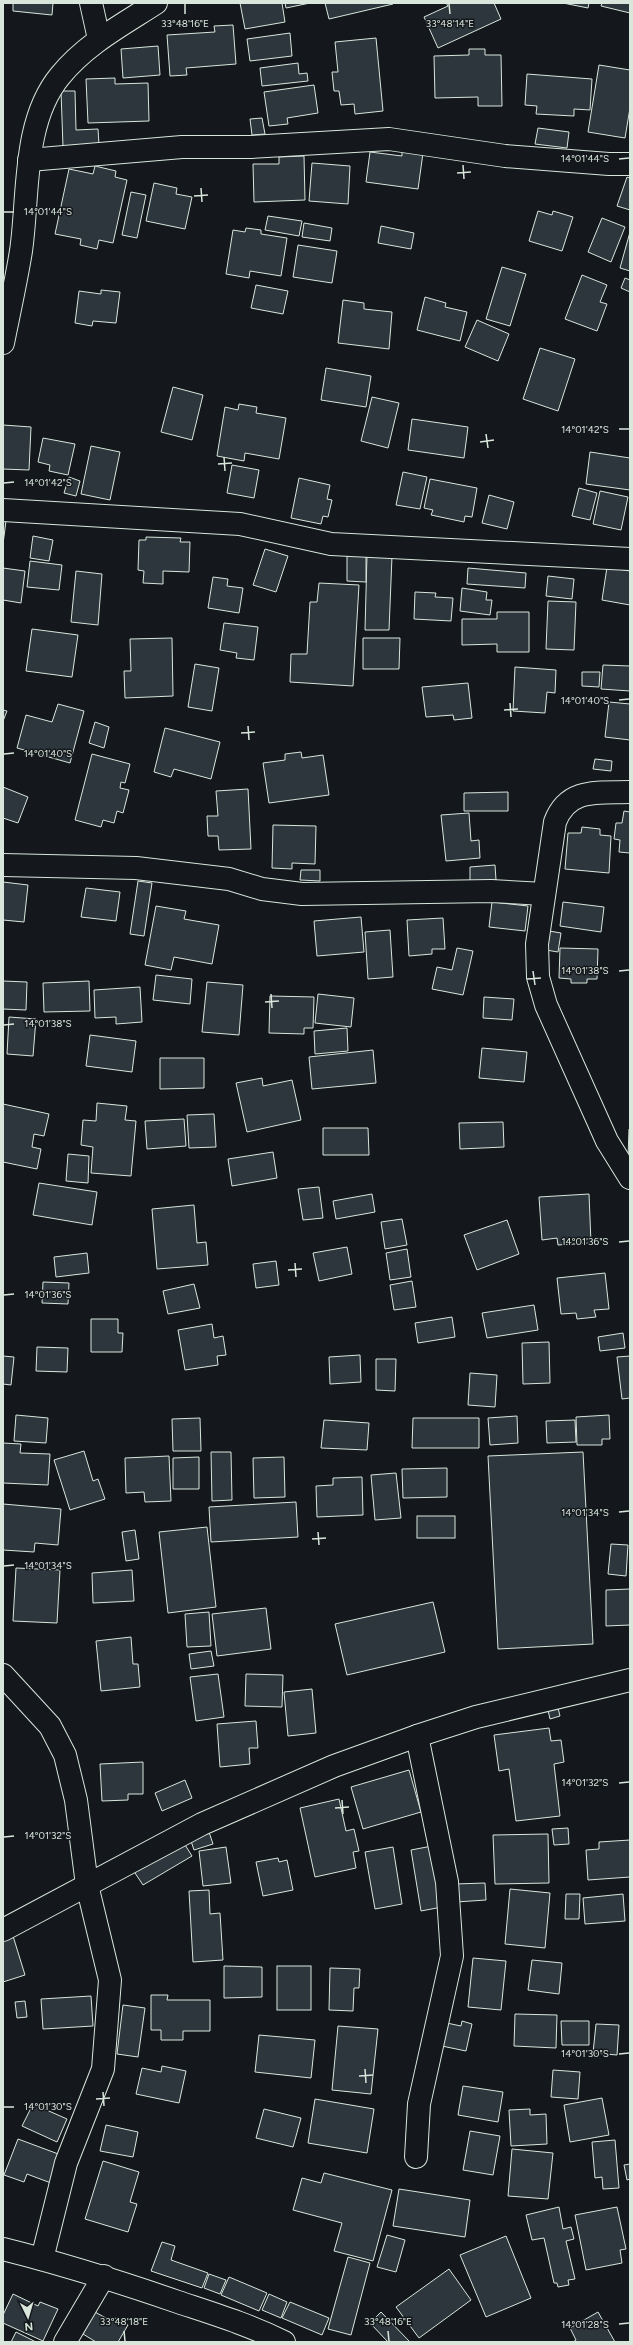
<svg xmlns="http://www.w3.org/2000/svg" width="633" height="2345" font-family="Figtree,sans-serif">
<rect width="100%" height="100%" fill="#14181c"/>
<g fill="#2c363c" stroke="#d8e6dc">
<path d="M13,3H53L52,15L13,11Z"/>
<path d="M240,3H282L285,22L245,29Z"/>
<path d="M285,3H310L286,8Z"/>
<path d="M325,3H392L393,4L329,19Z"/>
<path d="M446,3H494L501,19L438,48L424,17L448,6Z"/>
<path d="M563,3H589L588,8Z"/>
<path d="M602,3H630V13L601,6Z"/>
<path d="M233,25L236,64L186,68L187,75L170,76L167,35L215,32L214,26Z"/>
<path d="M290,33L292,56L250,61L247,39Z"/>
<path d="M376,38L383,111L355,114L354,104L341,105L339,91H334L332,72H338L335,42Z"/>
<path d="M158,46L160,75L123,78L121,49Z"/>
<path d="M469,49H485V55H501L502,106H478V97L435,98L434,56L469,55Z"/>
<path d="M298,63L299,74L307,73L308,81L262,86L260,68Z"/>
<path d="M599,65L630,70V108L625,138L588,132Z"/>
<path d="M527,74L592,79L590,110L574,109V116L536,114L537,106L525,105Z"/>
<path d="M115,78V84L148,83L149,121L88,123L86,79Z"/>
<path d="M314,85L318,113L287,118L288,124L269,126L264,92Z"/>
<path d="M61,91H75L76,130L98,129L99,145L63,147Z"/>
<path d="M262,118L265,134L252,135L250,119Z"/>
<path d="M538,128L569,132L567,148L535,144Z"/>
<path d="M402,151L423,153L418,189L366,182L370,152L402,156Z"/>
<path d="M304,156L305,200L254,202L253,164H279V157Z"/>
<path d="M312,163L350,166L348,204L309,201Z"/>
<path d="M95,166L116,171L115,177L127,180L113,243L99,240L97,249L80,245L81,239L55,234L69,169L93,174Z"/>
<path d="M627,177L630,178V210L617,206Z"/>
<path d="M154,183L177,188L176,194L192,197L185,229L146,221Z"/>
<path d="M131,192L146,195L137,238L122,235Z"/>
<path d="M538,211L552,215L553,211L573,217L562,251L529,241Z"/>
<path d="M268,216L302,221L299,236L265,230Z"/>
<path d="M602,218L625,227L611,262L588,252Z"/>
<path d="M304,223L332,228L330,241L302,237Z"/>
<path d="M381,226L414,233L411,249L378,243Z"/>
<path d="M246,228L261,230V234L287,238L281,276L250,271L249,278L226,274L233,230L245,232Z"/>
<path d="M630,232V271L620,268Z"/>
<path d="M298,245L337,251L332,283L293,277Z"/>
<path d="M502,267L526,274L510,326L486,319Z"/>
<path d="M582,275L607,285L600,302L607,304L597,331L565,319Z"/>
<path d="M625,278L630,280V292L621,288Z"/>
<path d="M256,285L288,291L283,314L251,308Z"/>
<path d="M101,290L120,292L116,323L93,321L92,326L75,323L79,291L101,294Z"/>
<path d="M425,297L446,303L445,307L467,312L460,341L417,330Z"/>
<path d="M343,300L364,303V309L392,312L389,349L338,343Z"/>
<path d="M477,320L509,334L498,361L465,347Z"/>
<path d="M540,348L575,359L558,411L523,399Z"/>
<path d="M326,368L371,376L366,407L321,400Z"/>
<path d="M173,387L203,395L192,440L161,432Z"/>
<path d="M372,397L399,403L388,448L361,441Z"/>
<path d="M239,404L257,407L256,413L286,418L279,459L245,453L244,461L217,456L225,407L238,410Z"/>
<path d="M412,419L468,427L464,458L408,450Z"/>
<path d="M3,425L31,427L29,470L3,469Z"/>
<path d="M43,438L75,444L68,475L49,471L50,465L38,462Z"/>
<path d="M91,446L120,452L110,500L81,494Z"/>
<path d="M590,452L630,458V490L586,484Z"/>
<path d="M232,465L259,470L254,498L227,493Z"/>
<path d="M403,472L427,477L420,509L396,505Z"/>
<path d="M69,477L80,481L76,496L64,493Z"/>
<path d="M299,478L330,485L327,499L332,500L328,517L323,516L321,524L291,518Z"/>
<path d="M430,479L477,488L472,517L465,516L464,522L431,515L433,510L424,508Z"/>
<path d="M579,488L597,493L590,520L572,516Z"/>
<path d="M600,491L628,497L621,530L593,524Z"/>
<path d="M489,495L514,502L507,529L482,523Z"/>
<path d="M3,520L6,521L3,544Z"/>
<path d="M33,536L53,540L49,561L30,558Z"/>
<path d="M146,537L181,538L180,542H190L189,572L163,571V584L143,583L144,571L138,570L139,540H146Z"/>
<path d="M265,549L288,556L276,592L253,585Z"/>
<path d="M367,555L392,556L389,630H365Z"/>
<path d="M347,556H366V582L347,581Z"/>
<path d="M30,561L62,565L59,590L27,587Z"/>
<path d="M607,567L630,571V605L602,600Z"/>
<path d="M3,568L25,571L21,603L3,600Z"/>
<path d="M468,568L526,573L525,588L467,584Z"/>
<path d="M76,571L102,574L98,625L71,622Z"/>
<path d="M548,576L574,579L572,599L546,596Z"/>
<path d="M213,577L228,579L227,586L243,588L239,613L208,608Z"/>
<path d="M319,583L359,585L353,686L290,682L291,654H307L310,602H317Z"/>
<path d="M462,588L487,592L486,600H492L490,615L460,611Z"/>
<path d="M415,592L436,593L435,597L453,598L451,621L414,619Z"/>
<path d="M548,601L576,602L574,650L546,649Z"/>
<path d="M497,612H529V652H497V644L462,645V619H497Z"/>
<path d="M224,623L258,627L254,660L236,658L237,653L220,650Z"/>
<path d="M32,629L78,635L72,677L26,671Z"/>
<path d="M172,638L173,696L125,698L124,671H131L130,639Z"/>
<path d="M363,638H400L399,669H363Z"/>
<path d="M195,664L219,668L212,711L188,707Z"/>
<path d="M603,665L630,666V691L601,689Z"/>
<path d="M515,667L556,670L555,693L547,692L545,713L513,711Z"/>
<path d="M582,672H600L599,687L582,686Z"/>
<path d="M468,683L472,718L454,720L453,715L426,717L422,687Z"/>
<path d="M609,702L630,704V740L605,737Z"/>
<path d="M58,704L84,711L70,763L17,748L26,715L52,722Z"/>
<path d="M3,710L7,711L3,721Z"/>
<path d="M95,722L109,727L104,748L89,743Z"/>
<path d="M165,728L220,742L211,779L174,769L171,777L154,772Z"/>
<path d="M301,752L302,758L323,755L329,795L269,803L263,763L285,760V754Z"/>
<path d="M92,754L130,764L125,783L121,782L120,788L129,790L123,813L117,811L114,823L103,820L101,827L75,820Z"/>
<path d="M595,759L612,761L611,771L593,769Z"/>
<path d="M3,787L28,797L18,823L3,818Z"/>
<path d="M248,789L251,849L219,850L218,836H208L207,816H218L216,791Z"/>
<path d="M508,792V811H464V793Z"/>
<path d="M624,811L630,812V853L619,852L620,840L614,839L616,823H622Z"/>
<path d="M469,813L471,841L479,840L480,858L446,861L441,815Z"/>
<path d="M273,825L316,826L315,864L292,863V869L272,868Z"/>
<path d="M582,827L600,829V835L611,836L609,873L565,869L568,833H581Z"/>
<path d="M495,865L496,880L470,882V867Z"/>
<path d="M301,870H320V881L300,880Z"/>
<path d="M138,881L152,883L144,936L130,934Z"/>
<path d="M3,882L28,885L24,922L3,920Z"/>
<path d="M86,888L120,892L116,921L81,917Z"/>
<path d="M492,902L528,906L525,931L489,927Z"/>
<path d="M563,902L604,907L601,932L560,926Z"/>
<path d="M156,906L186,911L184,919L219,925L212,964L174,957L171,970L145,965Z"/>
<path d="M361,917L364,952L317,956L314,921Z"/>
<path d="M443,918L445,949H432V954L409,956L407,920Z"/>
<path d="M390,930L393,977L368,979L365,932Z"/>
<path d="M549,931L561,933L558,952L546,950Z"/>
<path d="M457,948L473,951L463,995L432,989L437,967L452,970Z"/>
<path d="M560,948L598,949L597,979H587V983H571V979L559,978Z"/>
<path d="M156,975L192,979L190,1004L153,1000Z"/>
<path d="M3,981L27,982L26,1010L3,1009Z"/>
<path d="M89,981L90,1011L44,1012L43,983Z"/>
<path d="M207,982L243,985L239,1035L202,1032Z"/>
<path d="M140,987L142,1022L116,1024V1017L95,1018L94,990Z"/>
<path d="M318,994L354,998L351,1027L315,1023Z"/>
<path d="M270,996L314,997L313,1028H304V1034L269,1033Z"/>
<path d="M484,997L514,999L512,1020L483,1018Z"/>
<path d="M9,1017L36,1019L33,1056L7,1054Z"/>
<path d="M347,1028L348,1051L315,1054L314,1031Z"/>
<path d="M90,1035L136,1041L132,1072L86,1066Z"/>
<path d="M482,1048L527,1052L524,1082L479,1078Z"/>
<path d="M373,1050L376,1083L312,1089L309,1057Z"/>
<path d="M160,1058H204V1088L160,1089Z"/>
<path d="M262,1078L263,1086L292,1080L301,1120L247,1132L236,1083Z"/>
<path d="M97,1103L127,1106L125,1120L136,1121L131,1176L91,1173L93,1147L81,1145L83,1120L96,1121Z"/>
<path d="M3,1104L49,1114L44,1136L34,1134L32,1147L41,1149L37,1169L3,1162Z"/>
<path d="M214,1114L216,1147L189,1148L187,1115Z"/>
<path d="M184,1119L186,1146L147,1149L145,1121Z"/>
<path d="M503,1122L504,1147L460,1149L459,1123Z"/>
<path d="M323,1128H368L369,1155H323Z"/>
<path d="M629,1129H630V1158H628Z"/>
<path d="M273,1152L277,1178L232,1186L228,1159Z"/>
<path d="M68,1154L89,1156L88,1183L66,1181Z"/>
<path d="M39,1183L97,1192L92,1225L33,1215Z"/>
<path d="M319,1187L323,1218L303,1220L298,1189Z"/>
<path d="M372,1194L375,1212L336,1219L333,1201Z"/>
<path d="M589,1194L591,1243L558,1245L557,1238L542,1240L539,1197Z"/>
<path d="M194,1205L197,1243L206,1242L208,1265L157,1269L152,1209Z"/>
<path d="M402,1219L407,1245L385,1249L381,1222Z"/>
<path d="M507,1220L519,1254L477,1270L464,1235Z"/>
<path d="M347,1247L352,1274L319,1281L313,1253Z"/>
<path d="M407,1249L411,1277L390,1280L386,1253Z"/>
<path d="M87,1253L89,1273L56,1277L54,1257Z"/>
<path d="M276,1261L279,1285L256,1288L253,1264Z"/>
<path d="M605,1273L609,1309L594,1310L596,1317L577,1319L576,1313L561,1314L557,1278Z"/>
<path d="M412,1281L416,1307L394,1310L390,1285Z"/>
<path d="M43,1282L69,1283L68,1304L42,1303Z"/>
<path d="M194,1284L200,1308L168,1314L163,1291Z"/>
<path d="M534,1305L538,1330L487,1338L482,1313Z"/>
<path d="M452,1317L455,1337L418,1343L415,1323Z"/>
<path d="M91,1319H118V1333H123L122,1352H91Z"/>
<path d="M212,1324L214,1338L223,1336L226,1355L217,1356L218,1365L185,1370L178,1330Z"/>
<path d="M623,1333L625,1348L600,1351L598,1337Z"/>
<path d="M549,1342L550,1383L523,1384L522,1343Z"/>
<path d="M37,1347L68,1348L67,1372L36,1371Z"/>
<path d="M360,1355L361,1382L330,1384L329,1357Z"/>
<path d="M3,1356L14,1357L11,1385L3,1384Z"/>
<path d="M630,1356V1398L622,1399L617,1357Z"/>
<path d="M376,1359H396L395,1391L376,1390Z"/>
<path d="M470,1373L497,1375L495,1407L468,1405Z"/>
<path d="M16,1415L48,1418L46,1443L14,1441Z"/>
<path d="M609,1415L610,1439H602V1445H577L576,1417Z"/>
<path d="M517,1416L518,1443L490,1445L488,1418Z"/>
<path d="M200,1418L201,1451H173L172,1419Z"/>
<path d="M413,1418H479V1448H412Z"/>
<path d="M324,1420L369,1423L367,1450L321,1448Z"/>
<path d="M575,1420L576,1442L547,1443L546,1421Z"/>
<path d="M3,1443L21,1444L20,1453L50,1454L48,1485L3,1483Z"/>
<path d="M84,1451L93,1481L98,1479L105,1499L70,1510L54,1460Z"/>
<path d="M211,1452H231L232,1500L212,1501Z"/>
<path d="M583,1452L593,1644L498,1649L488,1456Z"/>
<path d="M169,1456L171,1501L145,1502L144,1492L126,1493L125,1458Z"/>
<path d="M199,1457V1489H173V1458Z"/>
<path d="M284,1457L285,1497L254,1498L253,1458Z"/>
<path d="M447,1468V1497L403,1498L402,1469Z"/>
<path d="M396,1473L401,1518L375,1520L371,1475Z"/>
<path d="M362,1477L363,1515L317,1517L316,1486L333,1485V1478Z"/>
<path d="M296,1502L298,1537L211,1542L209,1507Z"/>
<path d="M3,1504L61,1509L58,1545L35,1543L34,1552L3,1550Z"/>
<rect x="417" y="1516" width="38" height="22"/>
<path d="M207,1527L216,1607L168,1613L159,1532Z"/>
<path d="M135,1530L139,1559L126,1561L122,1532Z"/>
<path d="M611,1544L628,1545L626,1576L608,1574Z"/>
<path d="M16,1568L60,1570L57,1623L13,1621Z"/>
<path d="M132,1570L134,1601L93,1603L92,1573Z"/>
<path d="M630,1589V1625L606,1626V1590Z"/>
<path d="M433,1602L445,1652L347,1675L335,1624Z"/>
<path d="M266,1608L271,1649L217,1656L212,1614Z"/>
<path d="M209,1612L211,1646L187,1647L185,1614Z"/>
<path d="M131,1637L133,1664H138L140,1687L101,1691L96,1641Z"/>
<path d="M211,1651L214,1666L191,1669L189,1654Z"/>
<path d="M218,1674L224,1717L196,1721L190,1677Z"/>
<path d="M246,1674L283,1675L282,1707L245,1706Z"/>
<path d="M312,1689L316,1733L288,1736L284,1692Z"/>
<path d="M558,1708L560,1716L550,1719L548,1710Z"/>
<path d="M256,1721L258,1748H249L250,1764L220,1767L217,1724Z"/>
<path d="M549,1728L551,1741L561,1740L564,1762L554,1764L560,1816L516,1821L509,1769L499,1771L494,1735Z"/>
<path d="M143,1762V1794H128V1800L102,1801L100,1764Z"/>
<path d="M409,1770L421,1812L363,1829L351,1787Z"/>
<path d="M185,1780L192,1798L162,1811L155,1793Z"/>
<path d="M339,1799L346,1831L354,1829L359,1851L353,1852L356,1868L315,1877L300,1808Z"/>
<path d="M568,1828L569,1844L554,1845L552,1829Z"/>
<path d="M209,1832L213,1844L194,1850L190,1838Z"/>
<path d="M548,1834L549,1883L495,1884L493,1835Z"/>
<path d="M182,1840L192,1856L143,1885L133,1870Z"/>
<path d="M630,1840V1877L588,1880L586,1850L599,1849V1842Z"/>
<path d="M432,1846L442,1907L421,1911L411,1850Z"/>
<path d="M226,1847L231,1883L203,1886L199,1851Z"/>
<path d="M393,1847L402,1904L375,1909L365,1852Z"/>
<path d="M278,1858L279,1862L287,1860L293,1890L263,1896L256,1862Z"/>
<path d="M485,1883L486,1900L456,1902L455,1884Z"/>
<path d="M510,1889L550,1893L545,1948L505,1944Z"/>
<path d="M209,1890L210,1914L220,1913L223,1960L193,1962L189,1891Z"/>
<path d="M566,1894H580L579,1919H565Z"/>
<path d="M623,1894L625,1921L585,1924L583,1898Z"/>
<path d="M13,1936L25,1975L3,1982V1939Z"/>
<path d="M473,1958L506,1961L501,2010L468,2007Z"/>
<path d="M532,1960L562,1963L559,1994L528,1990Z"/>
<path d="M224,1966L262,1967V1997L224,1998Z"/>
<rect x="277" y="1966" width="34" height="44"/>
<path d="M330,1968L360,1969L359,1988H354L353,2011L329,2010Z"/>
<path d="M151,1995H168L167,2000H210V2031H183V2040H161V2030H151Z"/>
<path d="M91,1996L93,2026L43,2029L41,1999Z"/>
<path d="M25,2001L27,2017L17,2018L15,2002Z"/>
<path d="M123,2005L145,2008L138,2057L117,2054Z"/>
<path d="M515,2014L557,2015L556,2048L514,2046Z"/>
<path d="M462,2021L472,2024L466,2051L437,2045L442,2022L461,2026Z"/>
<path d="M561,2021H589V2045H562Z"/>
<path d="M596,2024L619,2025L617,2055L593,2053Z"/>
<path d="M338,2026L378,2029L371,2094L332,2090Z"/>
<path d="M259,2035L315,2040L311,2078L255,2072Z"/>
<path d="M162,2066L186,2071L179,2103L136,2094L142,2068L161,2072Z"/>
<path d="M553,2070L580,2072L578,2099L551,2097Z"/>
<path d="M463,2086L503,2092L498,2122L458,2115Z"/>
<path d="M602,2098L609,2135L570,2142L564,2105Z"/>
<path d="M315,2099L374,2109L367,2153L308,2143Z"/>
<path d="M33,2104L67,2119L57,2142L22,2126Z"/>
<path d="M264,2109L301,2118L293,2147L256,2138Z"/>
<path d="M530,2109V2115L546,2114L547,2144L511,2146L509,2110Z"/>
<path d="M106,2125L138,2132L133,2157L100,2151Z"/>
<path d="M470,2131L500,2136L493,2175L463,2170Z"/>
<path d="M18,2139L61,2155L51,2183L27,2174L24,2182L4,2175Z"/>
<path d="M615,2140L619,2188L603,2189L602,2177L595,2178L592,2142Z"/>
<path d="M512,2149L553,2153L548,2199L508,2196Z"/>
<path d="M103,2161L139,2172L130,2202L137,2204L128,2232L85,2219Z"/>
<path d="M630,2164V2179L627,2180L624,2165Z"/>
<path d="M324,2173L392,2190L373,2261L334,2251L342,2223L293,2210L302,2178L321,2183Z"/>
<path d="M399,2189L470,2200L465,2237L393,2226Z"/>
<path d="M559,2207L563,2229L571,2227L574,2239L566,2241L575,2279L568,2280L569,2285L558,2287L557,2283H554L544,2238L532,2240L526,2215Z"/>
<path d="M617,2207L626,2249L620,2250L622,2263L586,2270L575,2215Z"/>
<path d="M387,2235L405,2240L396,2272L377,2267Z"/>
<path d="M506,2236L531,2298L486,2317L460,2255Z"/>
<path d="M162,2242L175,2246L171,2260L208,2273L202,2288L151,2271Z"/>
<path d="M348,2257L370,2263L351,2335L328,2329Z"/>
<path d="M449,2269L471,2300L419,2338L396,2307Z"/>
<path d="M209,2274L226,2280L220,2294L204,2288Z"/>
<path d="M229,2277L267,2293L259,2311L221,2295Z"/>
<path d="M13,2294L38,2306L40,2302L58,2309L43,2341L3,2323V2315Z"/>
<path d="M269,2294L287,2302L281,2318L262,2310Z"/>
<path d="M290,2302L329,2318L322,2335L282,2318Z"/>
<path d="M95,2312L113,2322L115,2318L128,2325L118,2342H96L83,2334Z"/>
<path d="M381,2312L410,2342H388L370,2323Z"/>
<path d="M598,2312L615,2342H573L576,2340L570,2328Z"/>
<path d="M16,2332L36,2342H11Z"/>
</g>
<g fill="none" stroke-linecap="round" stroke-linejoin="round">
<defs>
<g id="minor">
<path d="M91,3L99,39"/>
<path d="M29,160L182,147H251L389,139L505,156L609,164H630"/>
<path d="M3,343C9,313 16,282 21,251C29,196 22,122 60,76C86,44 122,25 156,3"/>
<path d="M3,510L240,524L331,544L630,559"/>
<path d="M630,792C599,793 568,787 555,822L537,944L538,977L546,1005L607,1141L630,1178"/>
<path d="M3,865L136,868L229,879L262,889L302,894L491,891L544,894"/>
<path d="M3,1675L50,1726L65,1755L76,1800L87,1885L110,1980L103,2069L66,2163L42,2259"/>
<path d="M3,1930L202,1824L334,1766L417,1736L476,1717L630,1680"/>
<path d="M416,2157L419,2104L452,1956L447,1882L417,1736"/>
<path d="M3,2249C63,2264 120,2282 178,2302C214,2314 250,2325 284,2342"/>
<path d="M65,2342L104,2276"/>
</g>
</defs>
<use href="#minor" stroke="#d8e6dc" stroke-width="24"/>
<use href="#minor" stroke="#14181c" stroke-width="22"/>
</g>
<path fill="none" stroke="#d8e6dc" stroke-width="1.5" d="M185,4V14M449,4L450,14M619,159L629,158M463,165L464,179M457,173L471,172M201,188L202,202M194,196L208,195M4,212H14M619,429H629M486,434L488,448M480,442L494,440M224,457L225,471M218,464L232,463M4,483L14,482M619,700L629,699M510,703L511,717M504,710L518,709M248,726L249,740M241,733L255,732M4,754L14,753M533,971L535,985M619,971L629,970M527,979L541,978M271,994L272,1008M265,1002L279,1001M4,1025L14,1024M619,1242L629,1241M295,1263L296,1277M288,1270L302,1269M4,1295L14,1294M619,1512L629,1511M318,1532L319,1545M312,1539L326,1538M4,1566L14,1565M619,1783L629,1782M342,1800L343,1814M335,1808L349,1807M4,1837L14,1836M619,2054L629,2053M365,2069L366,2083M359,2076L373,2075M103,2092L104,2106M96,2099L110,2098M4,2107H14M619,2324L629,2323M124,2331L125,2341M388,2331L389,2341"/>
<g font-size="10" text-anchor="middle" fill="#d8e6dc" stroke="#14181c" stroke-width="3" stroke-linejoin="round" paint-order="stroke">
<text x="185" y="27">33°48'16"E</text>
<text x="450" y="27">33°48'14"E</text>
<text x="585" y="162">14°01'44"S</text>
<text x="48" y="215">14°01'44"S</text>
<text x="585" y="433">14°01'42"S</text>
<text x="48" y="486">14°01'42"S</text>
<text x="585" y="704">14°01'40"S</text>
<text x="48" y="757">14°01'40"S</text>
<text x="585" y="974">14°01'38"S</text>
<text x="48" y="1027">14°01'38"S</text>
<text x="585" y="1245">14°01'36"S</text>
<text x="48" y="1298">14°01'36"S</text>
<text x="585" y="1516">14°01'34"S</text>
<text x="48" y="1569">14°01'34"S</text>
<text x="585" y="1786">14°01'32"S</text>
<text x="48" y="1839">14°01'32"S</text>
<text x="585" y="2057">14°01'30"S</text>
<text x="48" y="2110">14°01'30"S</text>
<text x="124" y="2325">33°48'18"E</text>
<text x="388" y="2325">33°48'16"E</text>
<text x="585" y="2328">14°01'28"S</text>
</g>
<rect width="633" height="2345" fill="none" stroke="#d8e6dc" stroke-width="8"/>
<g transform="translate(28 2317) rotate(175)" stroke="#14181c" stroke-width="3" paint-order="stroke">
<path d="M0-3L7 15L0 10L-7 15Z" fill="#d8e6dc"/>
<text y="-6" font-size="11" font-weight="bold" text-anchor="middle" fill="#d8e6dc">N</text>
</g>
</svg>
